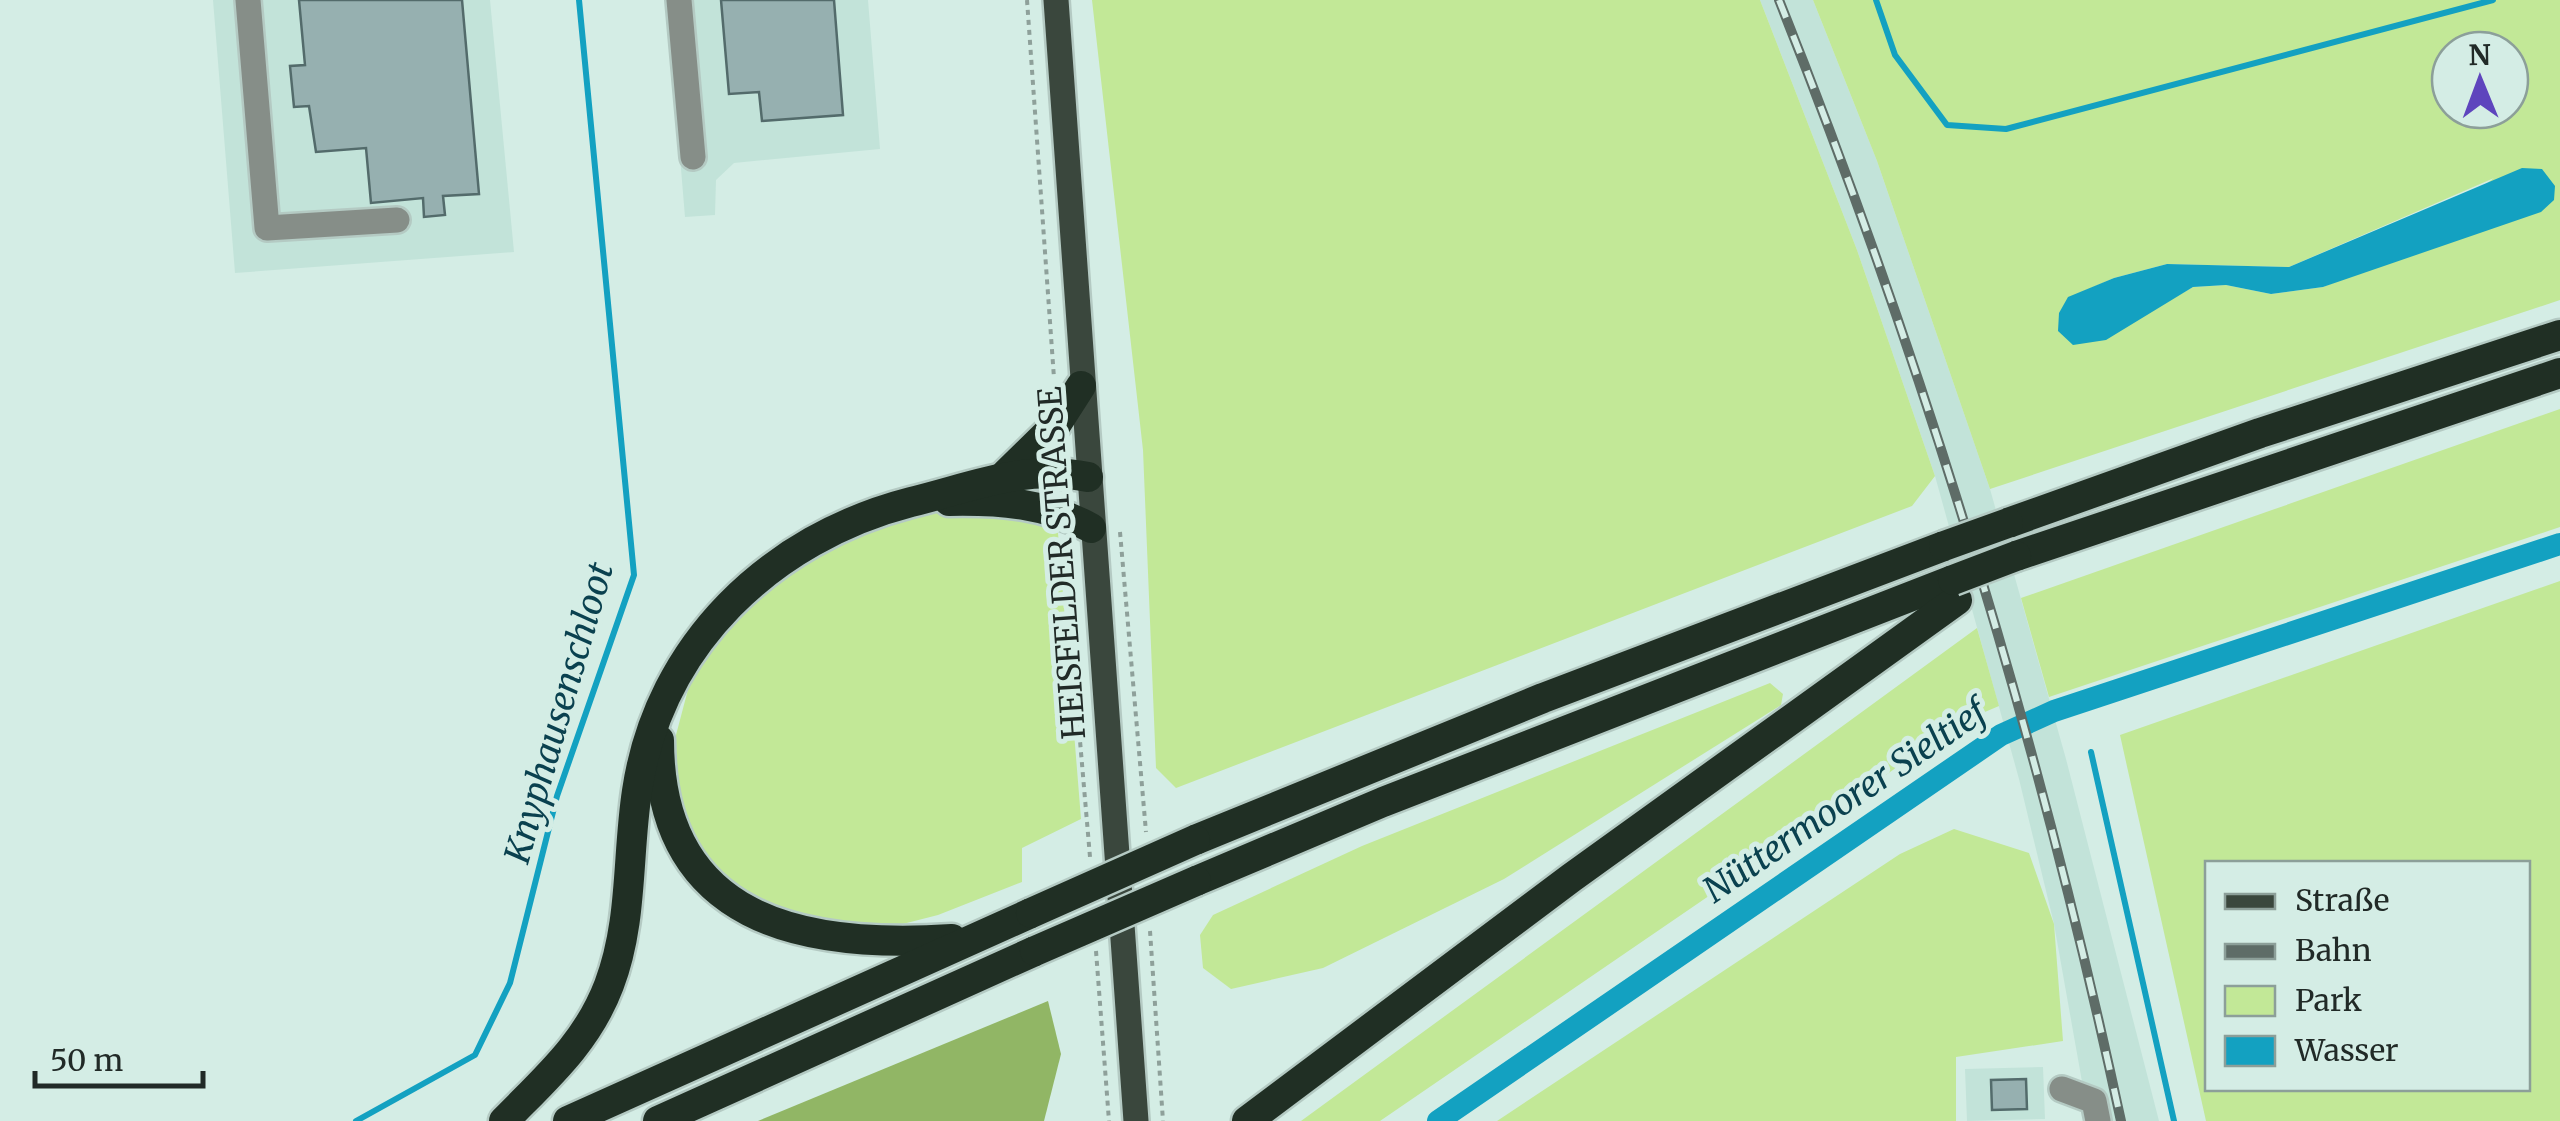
<svg xmlns="http://www.w3.org/2000/svg" width="2560" height="1121" font-family="Merriweather,serif">
<rect width="100%" height="100%" fill="#d4ede5"/>
<g fill="#c2e3d9">
<path d="M213,0H490L514,252L235,273Z"/>
<path d="M667,0H868L880,149L734,163L716,180L715,215L685,217Z"/>
<path d="M1760,0H1813L1877,161L1990,489L2066,759L2159,1121H2089L2054,924L2019,779L1935,476L1857,250Z"/>
<path d="M2043,1067L2045,1119L1967,1121L1965,1069Z"/>
</g>
<g fill="#c2e897" fill-rule="evenodd">
<path d="M1092,0H1760L1857,250L1935,476L1912,506L1176,788L1156,768L1143,450Z"/>
<path d="M1813,0H2560V300L1990,489L1877,161ZM2450,50H2510V110H2450ZM2494,178L2376,266L2323,287L2271,294L2226,285L2193,287L2172,299L2068,298L2114,278L2167,264L2289,267Z"/>
<path d="M2560,409V527L2049,697L2021,598Z"/>
<path d="M945,509L1048,522L1058,533L1081,819L1022,848V882L938,915L887,928L779,919L723,880L689,832L677,799L676,735L690,682L709,643L791,563L899,516Z"/>
<path d="M2560,581V1121H2206L2120,735ZM2208,864H2528V1088H2208Z"/>
<path d="M1977,628L1999,706L1966,720L1380,1121H1301Z"/>
<path d="M1770,683L1783,694L1781,705L1504,879L1323,968L1231,989L1203,968L1200,935L1213,915L1362,846Z"/>
<path d="M1954,829L2029,853L2054,924L2063,1041L1956,1057V1121H1497L1900,854Z"/>
</g>
<path fill="#91b665" d="M1048,1001L1061,1054L1044,1121H758Z"/>
<path fill="#13a1c1" d="M2522,168L2542,169L2555,186L2554,200L2541,212L2323,287L2271,294L2226,285L2193,287L2106,340L2073,345L2058,331L2059,313L2068,297L2114,278L2167,264L2289,267Z"/>
<g fill="none" stroke-linecap="round" stroke-linejoin="round">
<g stroke="#13a1c1" stroke-width="6">
<path d="M1876,0L1895,55L1947,125L2006,129L2493,0"/>
<path d="M2091,752L2174,1121"/>
<path d="M356,1121L475,1055L510,983L557,796L634,575L579,0"/>
</g>
<path stroke="#13a1c1" stroke-width="22" d="M1438,1121L2001,735L2054,711L2560,544"/>
</g>
<g fill="#96b0b0" stroke="#536b6b" stroke-width="2.5">
<path d="M299,0H462L479,194L443,196L445,215L424,217L423,198L371,203L366,148L316,152L309,106L294,107L290,66L305,65Z"/>
<path d="M721,0H834L843,115L762,121L759,92L729,94Z"/>
<path d="M2026,1079L2027,1109L1992,1110L1991,1080Z"/>
</g>
<g fill="none" stroke-linecap="round" stroke-linejoin="round">
<defs>
<g id="minor">
<path d="M248,0L267,228L397,220"/>
<path d="M679,0L693,157"/>
<path d="M2062,1089L2094,1101L2098,1121"/>
</g>
<path id="major" d="M1056,0L1136,1121"/>
<g id="highway">
<path d="M1006,474L1056,425L1081,386"/>
<path d="M949,501C1001,500 1046,503 1091,528"/>
<path d="M2008,523L2260,433L2560,335"/>
<path d="M2016,556L2560,373"/>
<path d="M659,740C659,921 802,949 952,939"/>
<path d="M1195,840L1543,698L1944,546"/>
<path d="M1196,881L1383,802L1953,580"/>
<path d="M504,1121C546,1078 587,1043 609,985C633,922 627,856 637,791C659,644 771,538 911,502C973,487 1023,464 1088,477"/>
<path d="M568,1121L1031,913"/>
<path d="M658,1121L1035,951"/>
<path d="M1247,1121L1571,878L1957,600"/>
</g>
</defs>
<use href="#minor" stroke="#b4cac3" stroke-width="30"/>
<use href="#major" stroke="#b4cac3" stroke-width="30"/>
<use href="#highway" stroke="#b4cac3" stroke-width="35"/>
<g stroke="#8ea09a" stroke-width="4" stroke-dasharray="5 5" stroke-linecap="butt">
<path d="M1027,0L1054,378"/>
<path d="M1120,532L1146,832"/>
<path d="M1063,543L1090,857"/>
<path d="M1150,931L1163,1121"/>
<path d="M1096,951L1109,1121"/>
</g>
<use href="#minor" stroke="#868e88" stroke-width="25"/>
<use href="#major" stroke="#3a473d" stroke-width="25"/>
<use href="#highway" stroke="#202f24" stroke-width="30"/>
<defs>
<path id="rail" d="M1779,0C1924,363 2039,739 2121,1121"/>
</defs>
<use href="#rail" stroke="#5e6c67" stroke-width="10"/>
<use href="#rail" stroke="#d4ede5" stroke-width="6" stroke-dasharray="19" stroke-linecap="butt"/>
<defs>
<g id="highway-bridge">
<path d="M1944,546L2008,523"/>
<path d="M1953,580L2016,556"/>
<path d="M1031,913L1195,840"/>
<path d="M1035,951L1196,881"/>
</g>
</defs>
<use href="#highway-bridge" stroke="#b4cac3" stroke-width="35" stroke-linecap="butt"/>
<use href="#highway-bridge" stroke="#202f24" stroke-width="30"/>
</g>
<g text-anchor="middle" dominant-baseline="central" stroke-width="10" stroke-linejoin="round" paint-order="stroke">
<g font-size="32" fill="#212a27" stroke="#d4ede5">
<text transform="translate(1062 563) rotate(-94)">HEISFELDER STRASSE</text>
</g>
<g font-size="35" font-style="italic" fill="#0a414f" stroke="#d4ede5">
<text transform="translate(559 713) rotate(-74)">Knyphausenschloot</text>
<text transform="translate(1845 801) rotate(-34)">Nüttermoorer Sieltief</text>
</g>
</g>
<rect x="2205" y="861" width="325" height="230" fill="#d4ede5" stroke="#8c9f99" stroke-width="2.5"/>
<rect x="2225" y="894" width="50" height="15" fill="#3a473d" stroke="#8c9f99" stroke-width="2.5"/>
<text x="2295" y="911" font-size="30" fill="#212a27">Straße</text>
<rect x="2225" y="944" width="50" height="15" fill="#5e6c67" stroke="#8c9f99" stroke-width="2.5"/>
<text x="2295" y="961" font-size="30" fill="#212a27">Bahn</text>
<rect x="2225" y="986" width="50" height="30" fill="#c2e897" stroke="#8c9f99" stroke-width="2.5"/>
<text x="2295" y="1011" font-size="30" fill="#212a27">Park</text>
<rect x="2225" y="1036" width="50" height="30" fill="#13a1c1" stroke="#8c9f99" stroke-width="2.5"/>
<text x="2295" y="1061" font-size="30" fill="#212a27">Wasser</text>
<g transform="translate(2480 80) rotate(359)"><circle r="48" fill="#d4ede5" stroke="#8c9f99" stroke-width="2.5"/>
<path d="M0-8L18 38L0 25L-18 38Z" fill="#5e45bd"/>
<text y="-15" font-size="28" font-weight="bold" text-anchor="middle" fill="#212a27">N</text>
</g>
<path d="M35 1071v15h168v-15" fill="none" stroke="#212a27" stroke-width="5"/>
<text x="50" y="1071" font-size="30" fill="#212a27" stroke="#d4ede5" stroke-width="8" paint-order="stroke">50 m</text>
</svg>
